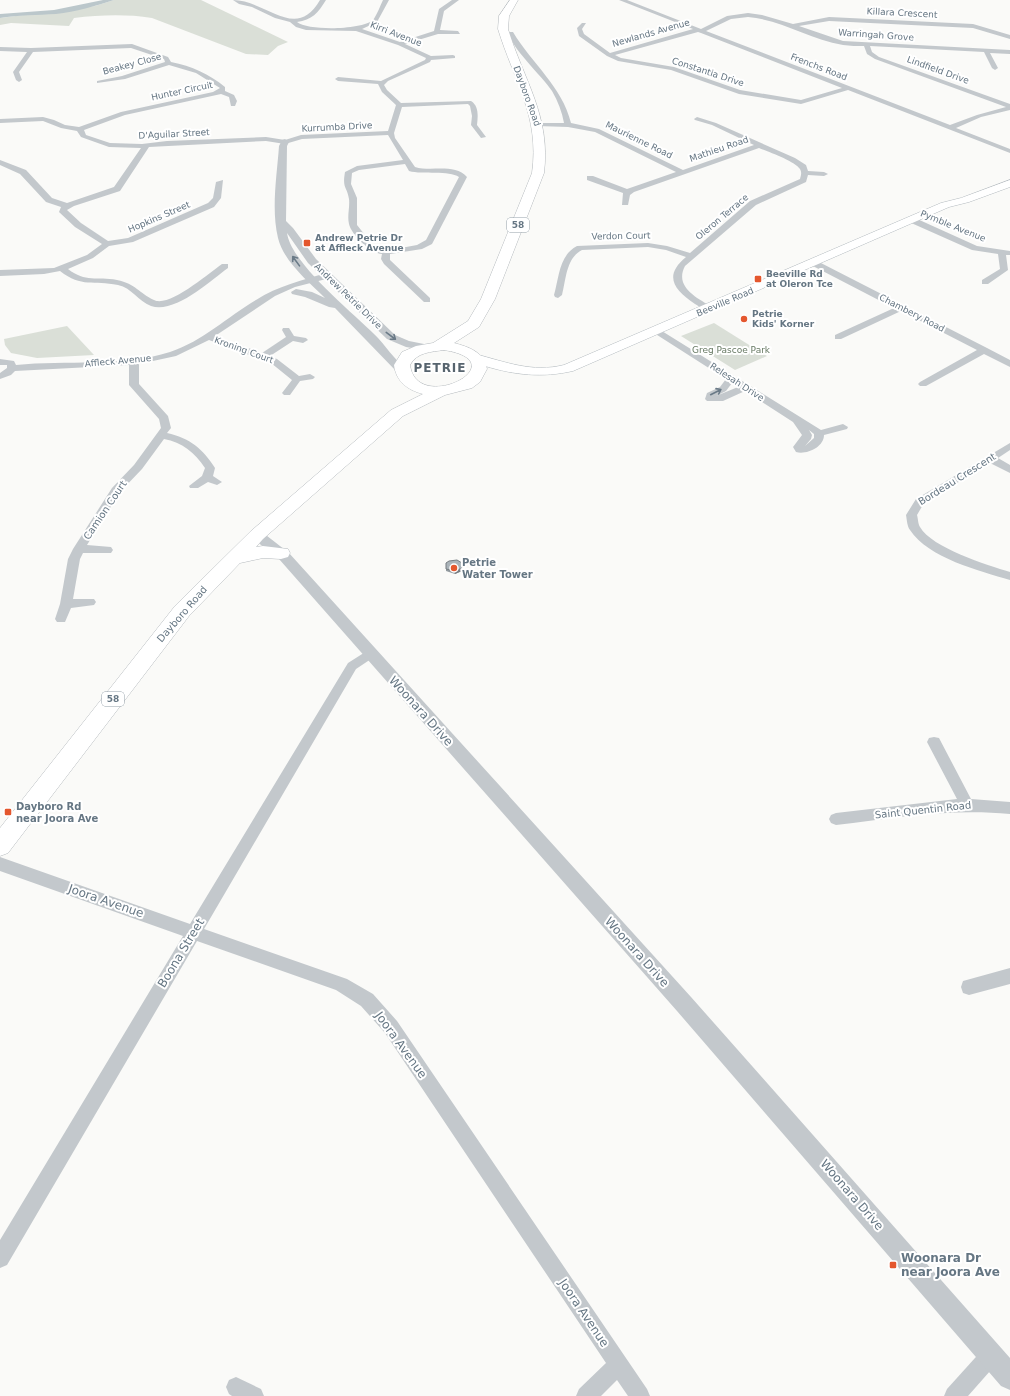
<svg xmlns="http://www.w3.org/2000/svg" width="1010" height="1396" font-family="'DejaVu Sans',sans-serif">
<rect width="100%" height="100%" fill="#fafaf8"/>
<g fill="#dadfd7">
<path d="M114,0H201L288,42L278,46L268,55L246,54L152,18C126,14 100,15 74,18L69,26L11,23L0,25V18L95,6Z"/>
<path d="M714,323L767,356L735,370L681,336Z"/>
<path d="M67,326L94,355L37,358L11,353L5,345L4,339Z"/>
</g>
<path fill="#bbc7cb" d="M103,0H114C95,6 76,12 56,14C37,15 19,15 0,18V14L54,10Z"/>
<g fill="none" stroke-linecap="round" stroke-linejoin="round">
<defs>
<path id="secondary" d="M1010,180V187L969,202L949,207L573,371C542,378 515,375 485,366C479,364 472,363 469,358L475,354C506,362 532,373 564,365L941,203L961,198Z"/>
<path id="primary" d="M510,0H518L509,16L508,29C524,81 551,116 544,173L495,299L479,327L454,343C469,347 484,352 487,369L480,382L472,388L445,395L403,416L263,539L256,547L263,546L288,549L290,553L288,557L281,559L263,558L240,563L189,616L8,853L0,856V828L175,606L251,531L391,410L423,394C407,390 396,381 394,365L402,352L416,346L433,343L468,321L481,299L532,173C540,116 514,81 498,29L499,16ZM444,350C520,362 417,416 410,365C417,352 431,352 444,350Z"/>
</defs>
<use href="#secondary" stroke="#b3babf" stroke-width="1"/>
<use href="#primary" stroke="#b5babe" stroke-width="1"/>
<g fill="#c3c8cc" fill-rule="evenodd">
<path d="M233,0C266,0 296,42 320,0H326C318,13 312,20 297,22C308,31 362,30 373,20C377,15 380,6 383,0H389L377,22L362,29L400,42L434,31L439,9L452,0H459L444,11L440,30L458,31L460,34H438L405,44L431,56L453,55L455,56V58L431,60L430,62L388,81L384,85L387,90L401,103L471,101C479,106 478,116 477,125L486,137L481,138L471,125L472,116L470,106L468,104L402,107L394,133L395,138L415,167C431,172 455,163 467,177L432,244L422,249L390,254V260L430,298V302H424L384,264L381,259L382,254C371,254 351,234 349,224C347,216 350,207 349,199C347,186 342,189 345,172L357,166L403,160L388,135L302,139L285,144L266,141L149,147L120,191L74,206L67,210L81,223L108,241L128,238L208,203L213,198L216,182L223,180L221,198L214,207L133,242L109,246L93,258L68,269C86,283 96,276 117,280C136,284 139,293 154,300C169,308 209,273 222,264H228V268C210,281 175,314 151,306C138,301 132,288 118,285C93,280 82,288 60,271L44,274L0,276V270L54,268L87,255L102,244L75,227L59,212L61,207L46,202L20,174L0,165V160L26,170L52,198L67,203L114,187L141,148L109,147L81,137L77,131L61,128L43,121L0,123V119L43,117L54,120L65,125L79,127L121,112L213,92L220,88L196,73L169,65L125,79L97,83V81L122,76L165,62L164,59L131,48L33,52L19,72L22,80L19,82L16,80L13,72L27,52L0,51V47L31,48L132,44L168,57L171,62C192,66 209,74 225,87V91L234,95L237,101L235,106H231L229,97L221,94L125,115L84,130L86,135L110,143L142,144L167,141L266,137L285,140L301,135L388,131L396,105L382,92L378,84L338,81L335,79L338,77L381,81L425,60L426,58L398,45L356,31L306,30L296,27L290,22L275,18L252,7L239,4ZM405,164L409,171C423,175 449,170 459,177L426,240L417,245L390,250H381L373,245L357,225V198L351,184L352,173L359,170Z"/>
<path d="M619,0H627L701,29L727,16L748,13L762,15L793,24L829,17L973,24L1010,35V39L973,28L829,21L799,26L843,41L1010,50V54L990,53L998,68L995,70L992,68L984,52L870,46L872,52L879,57L1010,104V110L981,117L956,128L1010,149V153L848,90L801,104L739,94L671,70L618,61L607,56L579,36L577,28L582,23H586L582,29L584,34L610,53L693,29ZM748,17C782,20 809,39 843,45C850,46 857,46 864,46L867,54L875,59L1006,107L977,115L950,125L706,31L731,19ZM698,32L701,33L842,88L801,100L740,90L674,67L621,58L615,55Z"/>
<path d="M509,32H513C532,64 562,86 571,123L599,129L683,170L754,145L712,125L695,120L694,119L697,117L716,123L795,158L806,165L808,171L824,172L828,174L824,176L808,175L806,182L756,205L685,266C674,287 697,298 712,307V311C706,312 700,307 695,304C674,290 663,276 686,257L666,250L648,247L582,250C566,258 566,280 562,295L558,298L555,297L554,295C559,278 559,255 577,246L648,243L667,246L690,253L750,201L800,179C801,175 802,173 800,169C795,161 769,152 759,148L634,192L630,195L628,205H622L623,193L587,180V176H593L627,189L676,172L595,132L568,127L537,126L536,125L539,123H564C562,112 558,101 552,91C543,77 508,45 509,32Z"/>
<path d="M909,218H915L977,246L1010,251V255H1006L1008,270L988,284H982V280L1000,269L998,254L972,250L909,222Z"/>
<path d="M811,261H817L987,348L1010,360V367L984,354L926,386H920L918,384L920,382L977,350L901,311L841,339H835V335L894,308L811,265Z"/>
<path d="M327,273L330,274V278L295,287L275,296L215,336L262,353L286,337L282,330L283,328H289L294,336L306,338L308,340L303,343L293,341L270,356L277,359L299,376L310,374L315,377L313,379L300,381L290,395H284L282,393L292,380L271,363L209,340L176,356L139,364V384L168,416L171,428L167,433C190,438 203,449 215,468L213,476L222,482L217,485L208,482L198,488H190L189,486L202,476L205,468C195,453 182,442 164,439L142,469L120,492L87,545L111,547L113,550L111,553H83L80,559L73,599H94L96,602L94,605L71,608L65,622H57L55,619L60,604L68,559L73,549L112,488L134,465L161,428L159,419L129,385V365L15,371L11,375L0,379V373L7,368V365H0V359L14,361L16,365C66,360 123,367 170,352C203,341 227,317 256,300C278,286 302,280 327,273Z"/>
<path d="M657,328L821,430L843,424L848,427L847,429L824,435C824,447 807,455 796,452L793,447L802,435L793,422L745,391L723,401H707L705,399L707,393L720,387L726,379L654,333V329ZM732,383L738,387L716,396L726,391ZM809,430L814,434V438L805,446L811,439L812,435Z"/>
<path d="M1010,443V450L998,458L1010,465V473L990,463L924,503L917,515C918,518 918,524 920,527C932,548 987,565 1010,572V580C980,571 928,558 910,530C907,526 907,520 906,515L916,499Z"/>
<path d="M370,649L374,651L376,654L374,657L356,669L204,929L347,979L373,994L397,1021L647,1389L650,1396H628L617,1380L601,1396H576L579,1389L606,1363L385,1033L361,1006L336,990L197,941L7,1265L0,1268V1240L183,936L0,871V857L190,924L348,663Z"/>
<path d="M934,737L939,738L971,799L1010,802V814C951,808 894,818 836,825L831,823L829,819L831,815L836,813L957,799L927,742L929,738Z"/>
<path d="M1010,968V984L969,995L963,993L961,987L963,981Z"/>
<path d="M991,1345L998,1348L1001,1355L998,1362L968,1396H944L947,1389L984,1348Z"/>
<path d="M236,1377L261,1389L264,1396H232L229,1394L226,1387L229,1380Z"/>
</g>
<g fill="#c3c8cc" fill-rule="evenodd">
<path d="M285,139L289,142L287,146L286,221L293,228L316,259L395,335L409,341L434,346L436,348L434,350L430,351L406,347L387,339L308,263L287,233C291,264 356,315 378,338C384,344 388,351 394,357C398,362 403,365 407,370L405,372H397L335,308L329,307L305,297L292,294L291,292L296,289L312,292L325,298C308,281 284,262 278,238C271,209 277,175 279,146L282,140Z"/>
<path d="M257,530L262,532L289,553L691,997L1010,1358V1390L1001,1386L677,1011L279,559L252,538L250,535L252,532Z"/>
</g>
<use href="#secondary" fill="#fff" fill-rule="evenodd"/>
<use href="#primary" fill="#fff" fill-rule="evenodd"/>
</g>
<path fill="#929a9f" d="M446,563H462V571L455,574L446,571Z"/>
<path fill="#777d82" d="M462,568V571L455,574V571Z"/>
<path fill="#aab3b9" stroke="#777d82" d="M457,560L462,563V568L455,571L446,569V563L449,561Z"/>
<defs><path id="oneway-shaft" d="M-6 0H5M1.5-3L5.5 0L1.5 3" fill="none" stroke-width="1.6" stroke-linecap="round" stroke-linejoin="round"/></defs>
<g stroke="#6a7a87">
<use href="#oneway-shaft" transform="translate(296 261) rotate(-126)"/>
<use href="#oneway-shaft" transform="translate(391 336) rotate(37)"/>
<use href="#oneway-shaft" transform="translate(716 392) rotate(-27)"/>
</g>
<g fill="#e4572e" stroke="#fff" stroke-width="1.5">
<rect x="303" y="239" width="8" height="8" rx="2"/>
<rect x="754" y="275" width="8" height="8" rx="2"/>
<circle cx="744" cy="319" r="4"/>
<circle cx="454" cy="568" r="4"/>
<rect x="4" y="808" width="8" height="8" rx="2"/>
<rect x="889" y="1261" width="8" height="8" rx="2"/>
</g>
<g text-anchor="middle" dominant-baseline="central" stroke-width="4" stroke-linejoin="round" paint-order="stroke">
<g font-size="9" fill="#657683" stroke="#fff">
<text transform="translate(902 13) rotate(3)">Killara Crescent</text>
<text transform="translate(651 33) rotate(-16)">Newlands Avenue</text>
<text transform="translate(396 34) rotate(21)">Kirri Avenue</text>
<text transform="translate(876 35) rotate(4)">Warringah Grove</text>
<text transform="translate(132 64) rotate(-15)">Beakey Close</text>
<text transform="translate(819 67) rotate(21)">Frenchs Road</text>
<text transform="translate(938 70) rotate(20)">Lindfield Drive</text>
<text transform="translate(708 72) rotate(18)">Constantia Drive</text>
<text transform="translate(182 91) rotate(-12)">Hunter Circuit</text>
<text transform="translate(527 96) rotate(70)">Dayboro Road</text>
<text transform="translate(337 127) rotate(-3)">Kurrumba Drive</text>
<text transform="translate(174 134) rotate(-3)">D'Aguilar Street</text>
<text transform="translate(639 140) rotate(26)">Maurienne Road</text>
<text transform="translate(719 149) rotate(-19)">Mathieu Road</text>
<text transform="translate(159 217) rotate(-23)">Hopkins Street</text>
<text transform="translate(722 217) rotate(-40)">Oleron Terrace</text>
<text transform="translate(953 226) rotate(22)">Pymble Avenue</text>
<text transform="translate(621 236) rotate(-1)">Verdon Court</text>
<text transform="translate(348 296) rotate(44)">Andrew Petrie Drive</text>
<text transform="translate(725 302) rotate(-23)">Beeville Road</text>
<text transform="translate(912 313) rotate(27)">Chambery Road</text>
<text transform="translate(244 350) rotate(20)">Kroning Court</text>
<text transform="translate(118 361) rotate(-5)">Affleck Avenue</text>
<text transform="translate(737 382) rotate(33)">Relesah Drive</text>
</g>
<g fill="#fff" stroke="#939fa8" stroke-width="1">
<rect x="507" y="218" width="22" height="14" rx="3"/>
<rect x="102" y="692" width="22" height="14" rx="3"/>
</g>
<g font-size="9" font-weight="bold" fill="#657683">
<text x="518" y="225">58</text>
<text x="113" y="699">58</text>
</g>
<g font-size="9" font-weight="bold" fill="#657683" stroke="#fff" text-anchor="start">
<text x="315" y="238">Andrew Petrie Dr<tspan x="315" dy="10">at Affleck Avenue</tspan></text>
<text x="766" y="274">Beeville Rd<tspan x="766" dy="10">at Oleron Tce</tspan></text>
<text x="752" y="314">Petrie<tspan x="752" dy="10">Kids' Korner</tspan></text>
</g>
<g font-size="9" fill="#687a64" stroke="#fff">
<text x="731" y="350">Greg Pascoe Park</text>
</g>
<g font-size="10" fill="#657683" stroke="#fff">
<text transform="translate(957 479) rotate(-32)">Bordeau Crescent</text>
<text transform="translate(105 510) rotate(-56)">Camion Court</text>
<text transform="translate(182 614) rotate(-49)">Dayboro Road</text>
<text transform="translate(923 810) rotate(-6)">Saint Quentin Road</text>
</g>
<g font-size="10" font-weight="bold" fill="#657683" stroke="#fff" text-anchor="start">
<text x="462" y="562">Petrie<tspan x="462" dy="12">Water Tower</tspan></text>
<text x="16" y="806">Dayboro Rd<tspan x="16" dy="12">near Joora Ave</tspan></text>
</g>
<g font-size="12" font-weight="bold" letter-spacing="1" fill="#57646e" stroke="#fff">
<text x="440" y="368">PETRIE</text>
</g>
<g font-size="12" fill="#657683" stroke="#fff">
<text transform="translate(421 711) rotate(48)">Woonara Drive</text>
<text transform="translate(106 901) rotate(19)">Joora Avenue</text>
<text transform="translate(637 952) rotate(48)">Woonara Drive</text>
<text transform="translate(181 953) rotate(-59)">Boona Street</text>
<text transform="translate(401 1045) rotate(54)">Joora Avenue</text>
<text transform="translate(852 1195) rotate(49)">Woonara Drive</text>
<text transform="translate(584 1313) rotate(56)">Joora Avenue</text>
</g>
<g font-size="12" font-weight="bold" fill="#657683" stroke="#fff" text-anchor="start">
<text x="901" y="1258">Woonara Dr<tspan x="901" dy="14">near Joora Ave</tspan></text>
</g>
</g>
</svg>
